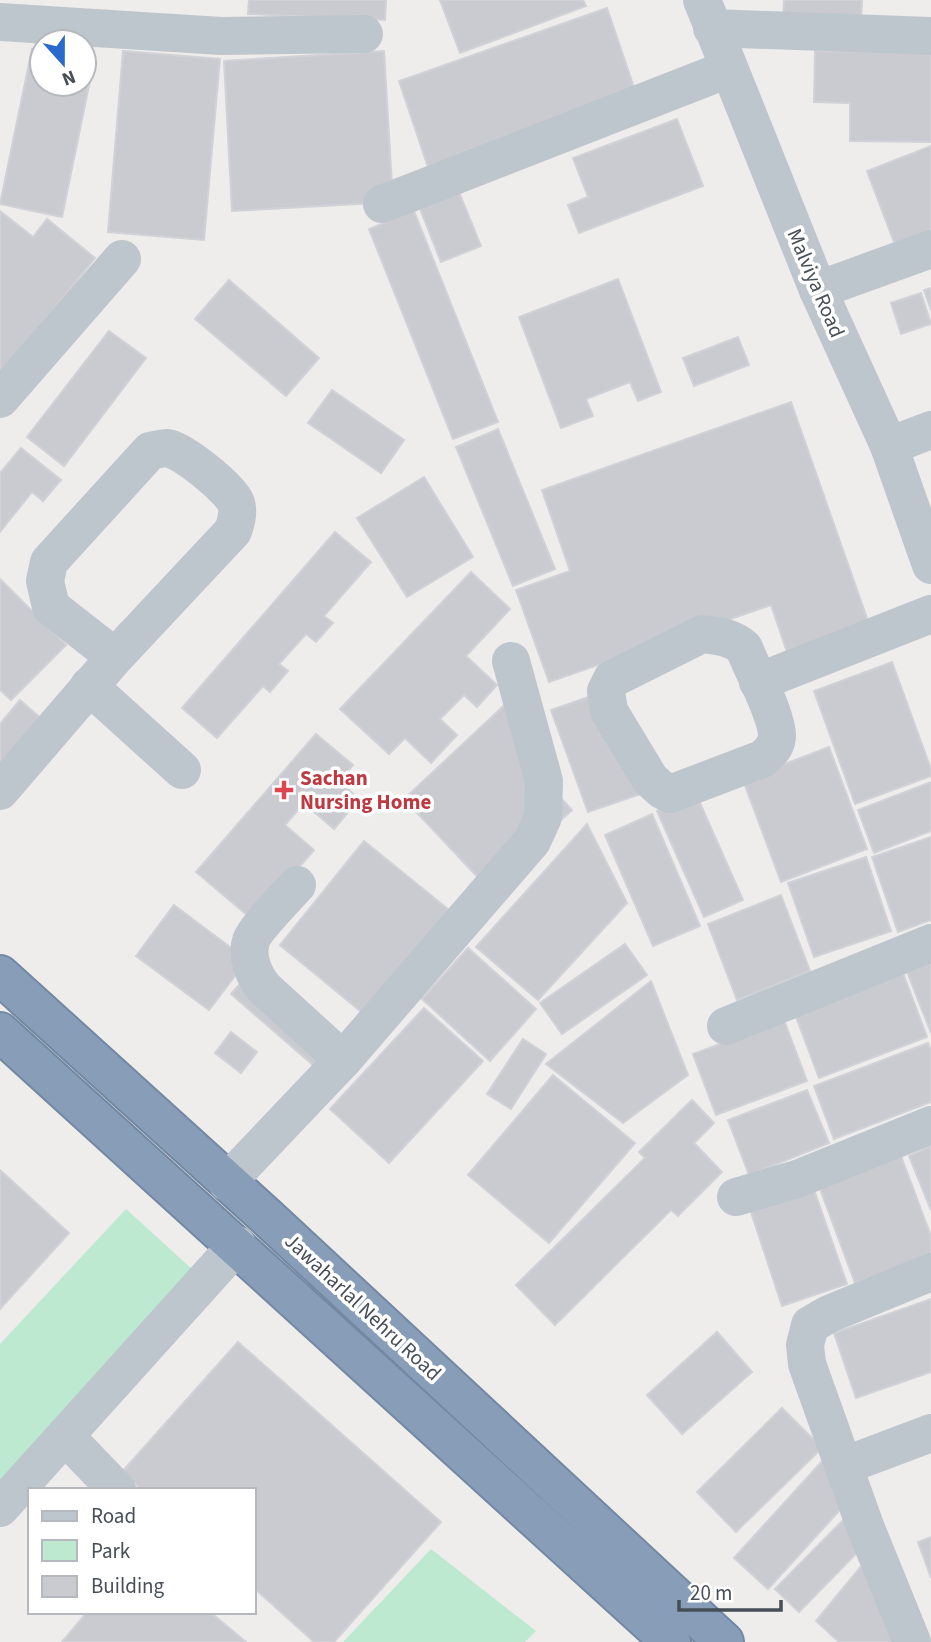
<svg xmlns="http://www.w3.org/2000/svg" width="931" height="1642" font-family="'Source Sans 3',sans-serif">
<rect width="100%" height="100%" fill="#efecec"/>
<g fill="#bde9d0">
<path d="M126,1209L204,1280L0,1498V1344Z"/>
<path d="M431,1549L536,1631L525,1642H343Z"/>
</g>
<g fill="#cacbd0" stroke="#d0d2d7" stroke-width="2">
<path d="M249,0H386L385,20L248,14Z"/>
<path d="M440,0H583L586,6L460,53Z"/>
<path d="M784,0H862L861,25L783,22Z"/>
<path d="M607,8L639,102L430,173L399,81Z"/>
<path d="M931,47V142L850,141V103L814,102L815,51L867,52Z"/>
<path d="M32,49L42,51V84H84V59L94,61L62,217L0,204Z"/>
<path d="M123,51L220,59L204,240L108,232Z"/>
<path d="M384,51L393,202L232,211L224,61Z"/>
<path d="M677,119L703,186L579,233L568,205L588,197L573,158Z"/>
<path d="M931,146V237L897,250L867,171Z"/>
<path d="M458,190L481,246L441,262L419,206Z"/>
<path d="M0,211L33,237L47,219L95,258L0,376Z"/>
<path d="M414,211L498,422L453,439L369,229Z"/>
<path d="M618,279L661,392L638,401L630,382L586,399L593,416L561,428L519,317Z"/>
<path d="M229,280L319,358L286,396L195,319Z"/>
<path d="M931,288V310L924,290Z"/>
<path d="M921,293L931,324L901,334L891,303Z"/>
<path d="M109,331L146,358L64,466L27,437Z"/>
<path d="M738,337L749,365L694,386L683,358Z"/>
<path d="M332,390L404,440L381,473L308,423Z"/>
<path d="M791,402L869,624L787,652L771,605L549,682L516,590L570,571L542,490Z"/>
<path d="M498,429L555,569L513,586L456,447Z"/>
<path d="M21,448L61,480L43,501L32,492L0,532V473Z"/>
<path d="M424,477L473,557L407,597L357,518Z"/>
<path d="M335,532L371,562L324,616L333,623L316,642L306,634L279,664L288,671L270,692L263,686L217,738L182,708Z"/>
<path d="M471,572L510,609L466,656L497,685L477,707L464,695L440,719L457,735L431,763L405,738L389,754L340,709Z"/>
<path d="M0,579L66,645L11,700L0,690Z"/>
<path d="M892,662L931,769V776L855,804L814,691Z"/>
<path d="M611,689L647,792L588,812L551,710Z"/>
<path d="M511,699L528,763L572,810L488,888L404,799Z"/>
<path d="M20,700L43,720L0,770V724Z"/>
<path d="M316,734L353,765L339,781L359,799L334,829L304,803L285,825L314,850L253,920L196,872Z"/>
<path d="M829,747L867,849L781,882L743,780Z"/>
<path d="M931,782V831L874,853L858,810Z"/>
<path d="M696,794L743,900L704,917L657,811Z"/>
<path d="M652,814L700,926L653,946L605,835Z"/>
<path d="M587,824L627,903L538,1000L476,947Z"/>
<path d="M931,837V920L898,932L872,857Z"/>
<path d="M364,841L449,910L364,1014L280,945Z"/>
<path d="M866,857L891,931L814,957L788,883Z"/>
<path d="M781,895L810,971L737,1000L708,924Z"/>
<path d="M174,905L247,960L209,1010L136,956Z"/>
<path d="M625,944L647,975L562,1034L540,1003Z"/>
<path d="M468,948L536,1009L490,1061L422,999Z"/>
<path d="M931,953V1033L904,964Z"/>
<path d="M900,965L927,1037L819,1078L792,1006Z"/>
<path d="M254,968L336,1038L313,1065L231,994Z"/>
<path d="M651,981L688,1075L623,1123L546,1064Z"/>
<path d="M424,1008L483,1061L389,1163L330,1109Z"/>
<path d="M784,1020L807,1081L716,1115L693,1054Z"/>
<path d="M231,1032L257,1052L241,1073L215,1053Z"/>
<path d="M523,1039L546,1054L511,1109L487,1094Z"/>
<path d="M928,1043L931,1050V1102L834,1139L814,1086Z"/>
<path d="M553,1075L635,1143L549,1243L468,1175Z"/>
<path d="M807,1090L829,1143L749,1175L728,1120Z"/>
<path d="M692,1100L714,1123L694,1143L722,1172L678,1216L671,1210L555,1325L516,1285L645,1158L639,1152Z"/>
<path d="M931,1146V1210L909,1156Z"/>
<path d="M901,1156L931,1236V1255L855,1283L819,1186Z"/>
<path d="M0,1170L69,1233L0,1309Z"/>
<path d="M813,1187L847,1284L782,1306L750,1209Z"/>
<path d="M931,1299V1372L856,1398L834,1333Z"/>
<path d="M717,1332L752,1372L682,1434L647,1395Z"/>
<path d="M238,1342L441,1522L334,1642H314L254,1588V1490H142L122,1472Z"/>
<path d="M782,1408L822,1448L736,1532L697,1492Z"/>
<path d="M825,1458L859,1489L768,1589L734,1558Z"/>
<path d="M859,1504L882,1527L799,1612L775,1589Z"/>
<path d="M931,1537V1578L918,1542Z"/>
<path d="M882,1541L924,1642H839L816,1621Z"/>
<path d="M87,1612H210L246,1642H62Z"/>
</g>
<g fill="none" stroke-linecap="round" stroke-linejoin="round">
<defs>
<g id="highway">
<path d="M0,975L268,1218L724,1642"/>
<path d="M0,1032L671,1642"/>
</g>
</defs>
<use href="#highway" stroke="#7388a2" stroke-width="42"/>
<g stroke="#bec6cd" stroke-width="38">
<path d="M702,0L818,290L889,446L931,565"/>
<path d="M0,22L221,36L364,34"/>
<path d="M712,28L931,36"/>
<path d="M382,204L728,69"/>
<path d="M818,290L931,249"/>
<path d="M0,399L122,259"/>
<path d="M889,446L931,430"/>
<path d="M702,634C718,636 732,637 744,648C752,669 778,717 777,737C776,747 769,754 762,759L670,794L662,790L650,779L609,711L606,691L612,679Z"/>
<path d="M758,682L931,614"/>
<path d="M89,686L182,770"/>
<path d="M0,791L115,657L233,531C236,522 239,512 236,503C231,489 181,449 167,448C162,448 155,450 150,451L49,562L45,581L51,607L115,657"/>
<path d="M297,885C287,896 254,930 251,941C246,957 254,976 264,988L343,1060"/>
<path d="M726,1026L931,943"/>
<path d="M227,1182L343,1060L532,841L543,817L544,781L511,661"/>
<path d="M736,1197L797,1179L931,1125"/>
<path d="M65,1436L117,1490"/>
<path d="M862,1459L931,1433"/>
<path d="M0,1508L237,1245"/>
<path d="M912,1642L865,1526L807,1364L805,1345L810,1325L829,1314L931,1272"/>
</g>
<use href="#highway" stroke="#889db7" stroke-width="38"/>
</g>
<path fill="#e0444e" stroke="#fff" stroke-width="2.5" d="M280.5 779.5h7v7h7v7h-7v7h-7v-7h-7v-7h7z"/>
<g text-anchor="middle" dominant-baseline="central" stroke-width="7" stroke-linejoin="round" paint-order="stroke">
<g font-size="21" fill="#464e57" stroke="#fff">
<text transform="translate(816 283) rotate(67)">Malviya Road</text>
<text transform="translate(363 1307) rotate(43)">Jawaharlal Nehru Road</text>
</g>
<g font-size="21" font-weight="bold" fill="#be3a42" stroke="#fff" text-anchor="start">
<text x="300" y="778">Sachan<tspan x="300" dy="24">Nursing Home</tspan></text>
</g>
</g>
<rect x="28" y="1488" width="228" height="126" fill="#ffffff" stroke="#b5b8bc" stroke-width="2"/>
<rect x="42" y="1511" width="35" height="10" fill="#bec6cd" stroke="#b5b8bc" stroke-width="2"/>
<text x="91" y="1523" font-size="21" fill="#464e57">Road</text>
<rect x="42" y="1540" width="35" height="21" fill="#bde9d0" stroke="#b5b8bc" stroke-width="2"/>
<text x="91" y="1558" font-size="21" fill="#464e57">Park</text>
<rect x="42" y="1576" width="35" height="21" fill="#cacbd0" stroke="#b5b8bc" stroke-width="2"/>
<text x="91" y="1593" font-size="21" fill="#464e57">Building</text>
<g transform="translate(63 63) rotate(159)"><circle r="33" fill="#ffffff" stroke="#b5b8bc" stroke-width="2"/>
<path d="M0-5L12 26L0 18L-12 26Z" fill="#296acc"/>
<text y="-10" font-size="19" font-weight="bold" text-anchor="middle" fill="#464e57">N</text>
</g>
<path d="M679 1600v10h102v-10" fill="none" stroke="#464e57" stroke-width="3.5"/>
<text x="690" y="1600" font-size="21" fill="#464e57" stroke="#ffffff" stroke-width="5" paint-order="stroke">20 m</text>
</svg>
